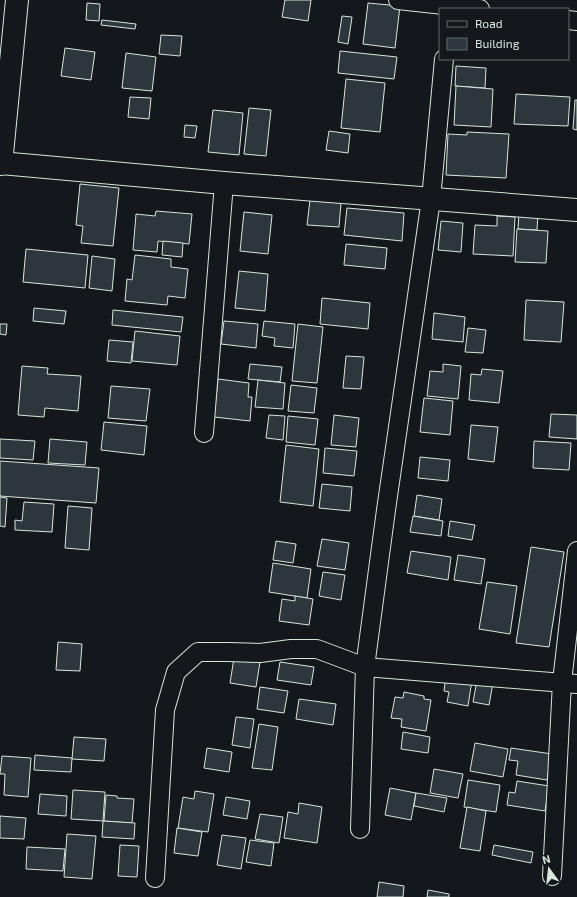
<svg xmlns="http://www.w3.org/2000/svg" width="577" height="897" font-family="'Exo 2',sans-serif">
<rect width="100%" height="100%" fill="#14181c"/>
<g fill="#2c363c" stroke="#d8e6dc">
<path d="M285,0H311L308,21L282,17Z"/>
<path d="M87,3L100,4L99,21L86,20Z"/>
<path d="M368,3L400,6L395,48L363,44Z"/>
<path d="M342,16L352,17L348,44L338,42Z"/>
<path d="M102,20L136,24L135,29L101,25Z"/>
<path d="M161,35L182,36L180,56L159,54Z"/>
<path d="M65,48L95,52L91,80L61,76Z"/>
<path d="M340,51L397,57L394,79L338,73Z"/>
<path d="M126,53L156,57L152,91L122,88Z"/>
<path d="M456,66L486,68L485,88L455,86Z"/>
<path d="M346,79L385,83L380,132L341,128Z"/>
<path d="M456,86L493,89L491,127L454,125Z"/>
<path d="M516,94L570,97L568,126L514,124Z"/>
<path d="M130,97L151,98L149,119L128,117Z"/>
<path d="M575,100H577V130L573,129Z"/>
<path d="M249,108L271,110L266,156L244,154Z"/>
<path d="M213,110L243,113L239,155L208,152Z"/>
<path d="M185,125L197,126L195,138L184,137Z"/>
<path d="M329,131L350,134L348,153L326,150Z"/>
<path d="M467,132L509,134L506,178L446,175L448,134L467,135Z"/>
<path d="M80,184L119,188L113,246L81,243L83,226L76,225Z"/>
<path d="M310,200L341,203L339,227L307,225Z"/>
<path d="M347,208L404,213L402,241L344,235Z"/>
<path d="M156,211L192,214L189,244L158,241L157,252L133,250L136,214L155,216Z"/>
<path d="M244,212L272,215L268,254L240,251Z"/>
<path d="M519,212L538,213L537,230L518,229Z"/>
<path d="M497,216L515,217L513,256L473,254L475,225L497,226Z"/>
<path d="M441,221L463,223L461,252L438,250Z"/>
<path d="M517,229L548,231L546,263L515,262Z"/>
<path d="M163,241L183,243L182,257L162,255Z"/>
<path d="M346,244L387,248L385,269L344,265Z"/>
<path d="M26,249L88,255L85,288L23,282Z"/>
<path d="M135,255L171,259V267L188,269L185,298L168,296L167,305L125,301L127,279L132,280Z"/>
<path d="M92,256L115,259L112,291L89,288Z"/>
<path d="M239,271L268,274L265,311L235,308Z"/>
<path d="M322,298L370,303L368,329L320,324Z"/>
<path d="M526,300L564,302L561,342L524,340Z"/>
<path d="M34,308L66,311L64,324L33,321Z"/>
<path d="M113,310L183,317L181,332L112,325Z"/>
<path d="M434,313L465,317L463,342L432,339Z"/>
<path d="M224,321L258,324L256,348L221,344Z"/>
<path d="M264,321L295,324L293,348L274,346L275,338L262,336Z"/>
<path d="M0,324H7L6,335L0,334Z"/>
<path d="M298,324L323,327L317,383L292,381Z"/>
<path d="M468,328L486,330L483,353L465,352Z"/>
<path d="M135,331L180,336L177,365L132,361Z"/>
<path d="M109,340L133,342L131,363L107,361Z"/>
<path d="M346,356L364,357L361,389L343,388Z"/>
<path d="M250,364L282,367L280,382L248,379Z"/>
<path d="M443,364L461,366L458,399L427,396L430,371L443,372Z"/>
<path d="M22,366L48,368L47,374L81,376L78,411L45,408L44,417L18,415Z"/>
<path d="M482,369L503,371L499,403L469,400L471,374L481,375Z"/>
<path d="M218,379L249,383L248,397H252L250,421L214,417Z"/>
<path d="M258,380L285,383L283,409L255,407Z"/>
<path d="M291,385L317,388L314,413L288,411Z"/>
<path d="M111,386L150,389L146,421L108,418Z"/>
<path d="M424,398L453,401L450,435L420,432Z"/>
<path d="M551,414L577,415V439L549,437Z"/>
<path d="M269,415L285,416L283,440L266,438Z"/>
<path d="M334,415L359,418L356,447L331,445Z"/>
<path d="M288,416L318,419L315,445L286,442Z"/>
<path d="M104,422L147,426L144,455L101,450Z"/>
<path d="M471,425L498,427L494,462L468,459Z"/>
<path d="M0,439L35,441L33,460L0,458Z"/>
<path d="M50,439L87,442L85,465L48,463Z"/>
<path d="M534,441L571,443L569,470L533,468Z"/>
<path d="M286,445L319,449L313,506L280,502Z"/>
<path d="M325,448L357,451L354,476L323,473Z"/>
<path d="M420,457L450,460L448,481L418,478Z"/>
<path d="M0,461L99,468L96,503L0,496Z"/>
<path d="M322,484L352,487L350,511L319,508Z"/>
<path d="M417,495L442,499L439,520L414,516Z"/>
<path d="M0,497L7,498L5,527L0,526Z"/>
<path d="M24,502L54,504L52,532L15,530V520L22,521Z"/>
<path d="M68,506L92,508L89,550L65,548Z"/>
<path d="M413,516L443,521L441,536L410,532Z"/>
<path d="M450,521L475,525L472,540L448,536Z"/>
<path d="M322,539L349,543L345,570L317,566Z"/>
<path d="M276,541L296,544L293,563L273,560Z"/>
<path d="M531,547L564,552L549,647L516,643Z"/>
<path d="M411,551L451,557L448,580L407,573Z"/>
<path d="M458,555L485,559L481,584L454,580Z"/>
<path d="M273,563L311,569L307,598L269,592Z"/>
<path d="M323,572L345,575L341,600L319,596Z"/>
<path d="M487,582L517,586L510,634L479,629Z"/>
<path d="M295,596L313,599L309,625L279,621L282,599L295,601Z"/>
<path d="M58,642L82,644L80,671L56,670Z"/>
<path d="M234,658L260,662L256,687L230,683Z"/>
<path d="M280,662L314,667L311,685L277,680Z"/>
<path d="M446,676L472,680L468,706L447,702L449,692L444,691Z"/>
<path d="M477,680L493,683L489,705L473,702Z"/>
<path d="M260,687L288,691L284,713L257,709Z"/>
<path d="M404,692L424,696V699L431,700L426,731L401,727L402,719L391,718L395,697L403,698Z"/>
<path d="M299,699L336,704L333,725L296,719Z"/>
<path d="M236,717L254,719L250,748L232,745Z"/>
<path d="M259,724L278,727L272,770L252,768Z"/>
<path d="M403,732L430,737L428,753L401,749Z"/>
<path d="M74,737L106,739L104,761L72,759Z"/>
<path d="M475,743L508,749L503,777L470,771Z"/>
<path d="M207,748L232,752L229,772L204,768Z"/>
<path d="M511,748L552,754L547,780L516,775L518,761L509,760Z"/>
<path d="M35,755L72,758L71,772L34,770Z"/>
<path d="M2,756L31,758L28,797L4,795L5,774H0Z"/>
<path d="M434,769L463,774L458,798L430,793Z"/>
<path d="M468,780L500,785L496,812L464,807Z"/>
<path d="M517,781L549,786L545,811L507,805L509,792L515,793Z"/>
<path d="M390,788L416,793L411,820L385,815Z"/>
<path d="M73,790L105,792L103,821L71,819Z"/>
<path d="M195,791L214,794L208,832L178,828L183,797L194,799Z"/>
<path d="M416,793L447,798L444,812L414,806Z"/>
<path d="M40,794L67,796L66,816L38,814Z"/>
<path d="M106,795L117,796V798L134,799L132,823L104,821Z"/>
<path d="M226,797L250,801L247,819L223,815Z"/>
<path d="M299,803L322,807L317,843L284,838L288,812L298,814Z"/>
<path d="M467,807L486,811L480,851L460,848Z"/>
<path d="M260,814L283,817L279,843L255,839Z"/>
<path d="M0,816L26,818L24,839L0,838Z"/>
<path d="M103,821L135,823L134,839L102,837Z"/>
<path d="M177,828L202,832L198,856L174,853Z"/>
<path d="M67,834L96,836L92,879L64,877Z"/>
<path d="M222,835L246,838L241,869L217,865Z"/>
<path d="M250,840L274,843L271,866L246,862Z"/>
<path d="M120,845L139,846L137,877L118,876Z"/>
<path d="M494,845L533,852L531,863L492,855Z"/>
<path d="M27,847L65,849L63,871L26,869Z"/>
<path d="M379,882L404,886L403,897H377Z"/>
<path d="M428,890L449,894V897H427Z"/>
</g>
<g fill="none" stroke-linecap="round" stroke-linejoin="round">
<defs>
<g id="street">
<path d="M398,0L480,9"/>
<path d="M568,20L577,21"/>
<path d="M204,433L224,183"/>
<path d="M360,829L365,667L386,510L431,199L444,59"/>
<path d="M552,876L562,682L577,551"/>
<path d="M155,878L165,710L176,672L198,652H229L260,653L291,649H317L365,667L577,684"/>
</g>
<g id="secondary">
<path d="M0,163L224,183L577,210"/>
<path d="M1,164L17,0"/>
</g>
</defs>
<use href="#street" stroke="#d8e6dc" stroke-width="20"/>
<use href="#secondary" stroke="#d8e6dc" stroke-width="24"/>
<use href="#street" stroke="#14181c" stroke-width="18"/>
<use href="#secondary" stroke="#14181c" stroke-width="22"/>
</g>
<rect x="439" y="8" width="130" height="52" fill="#14181c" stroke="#626a69"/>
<rect x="447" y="21" width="20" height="6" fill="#14181c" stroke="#626a69"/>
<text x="475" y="28" font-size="12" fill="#d8e6dc">Road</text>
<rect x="447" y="38" width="20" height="12" fill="#2c363c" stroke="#626a69"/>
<text x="475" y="48" font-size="12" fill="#d8e6dc">Building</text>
<g transform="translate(549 869) rotate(345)" stroke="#14181c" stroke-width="3" paint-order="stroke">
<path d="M0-3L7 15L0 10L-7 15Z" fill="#d8e6dc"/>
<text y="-6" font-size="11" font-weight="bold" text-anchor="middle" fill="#d8e6dc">N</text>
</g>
</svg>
